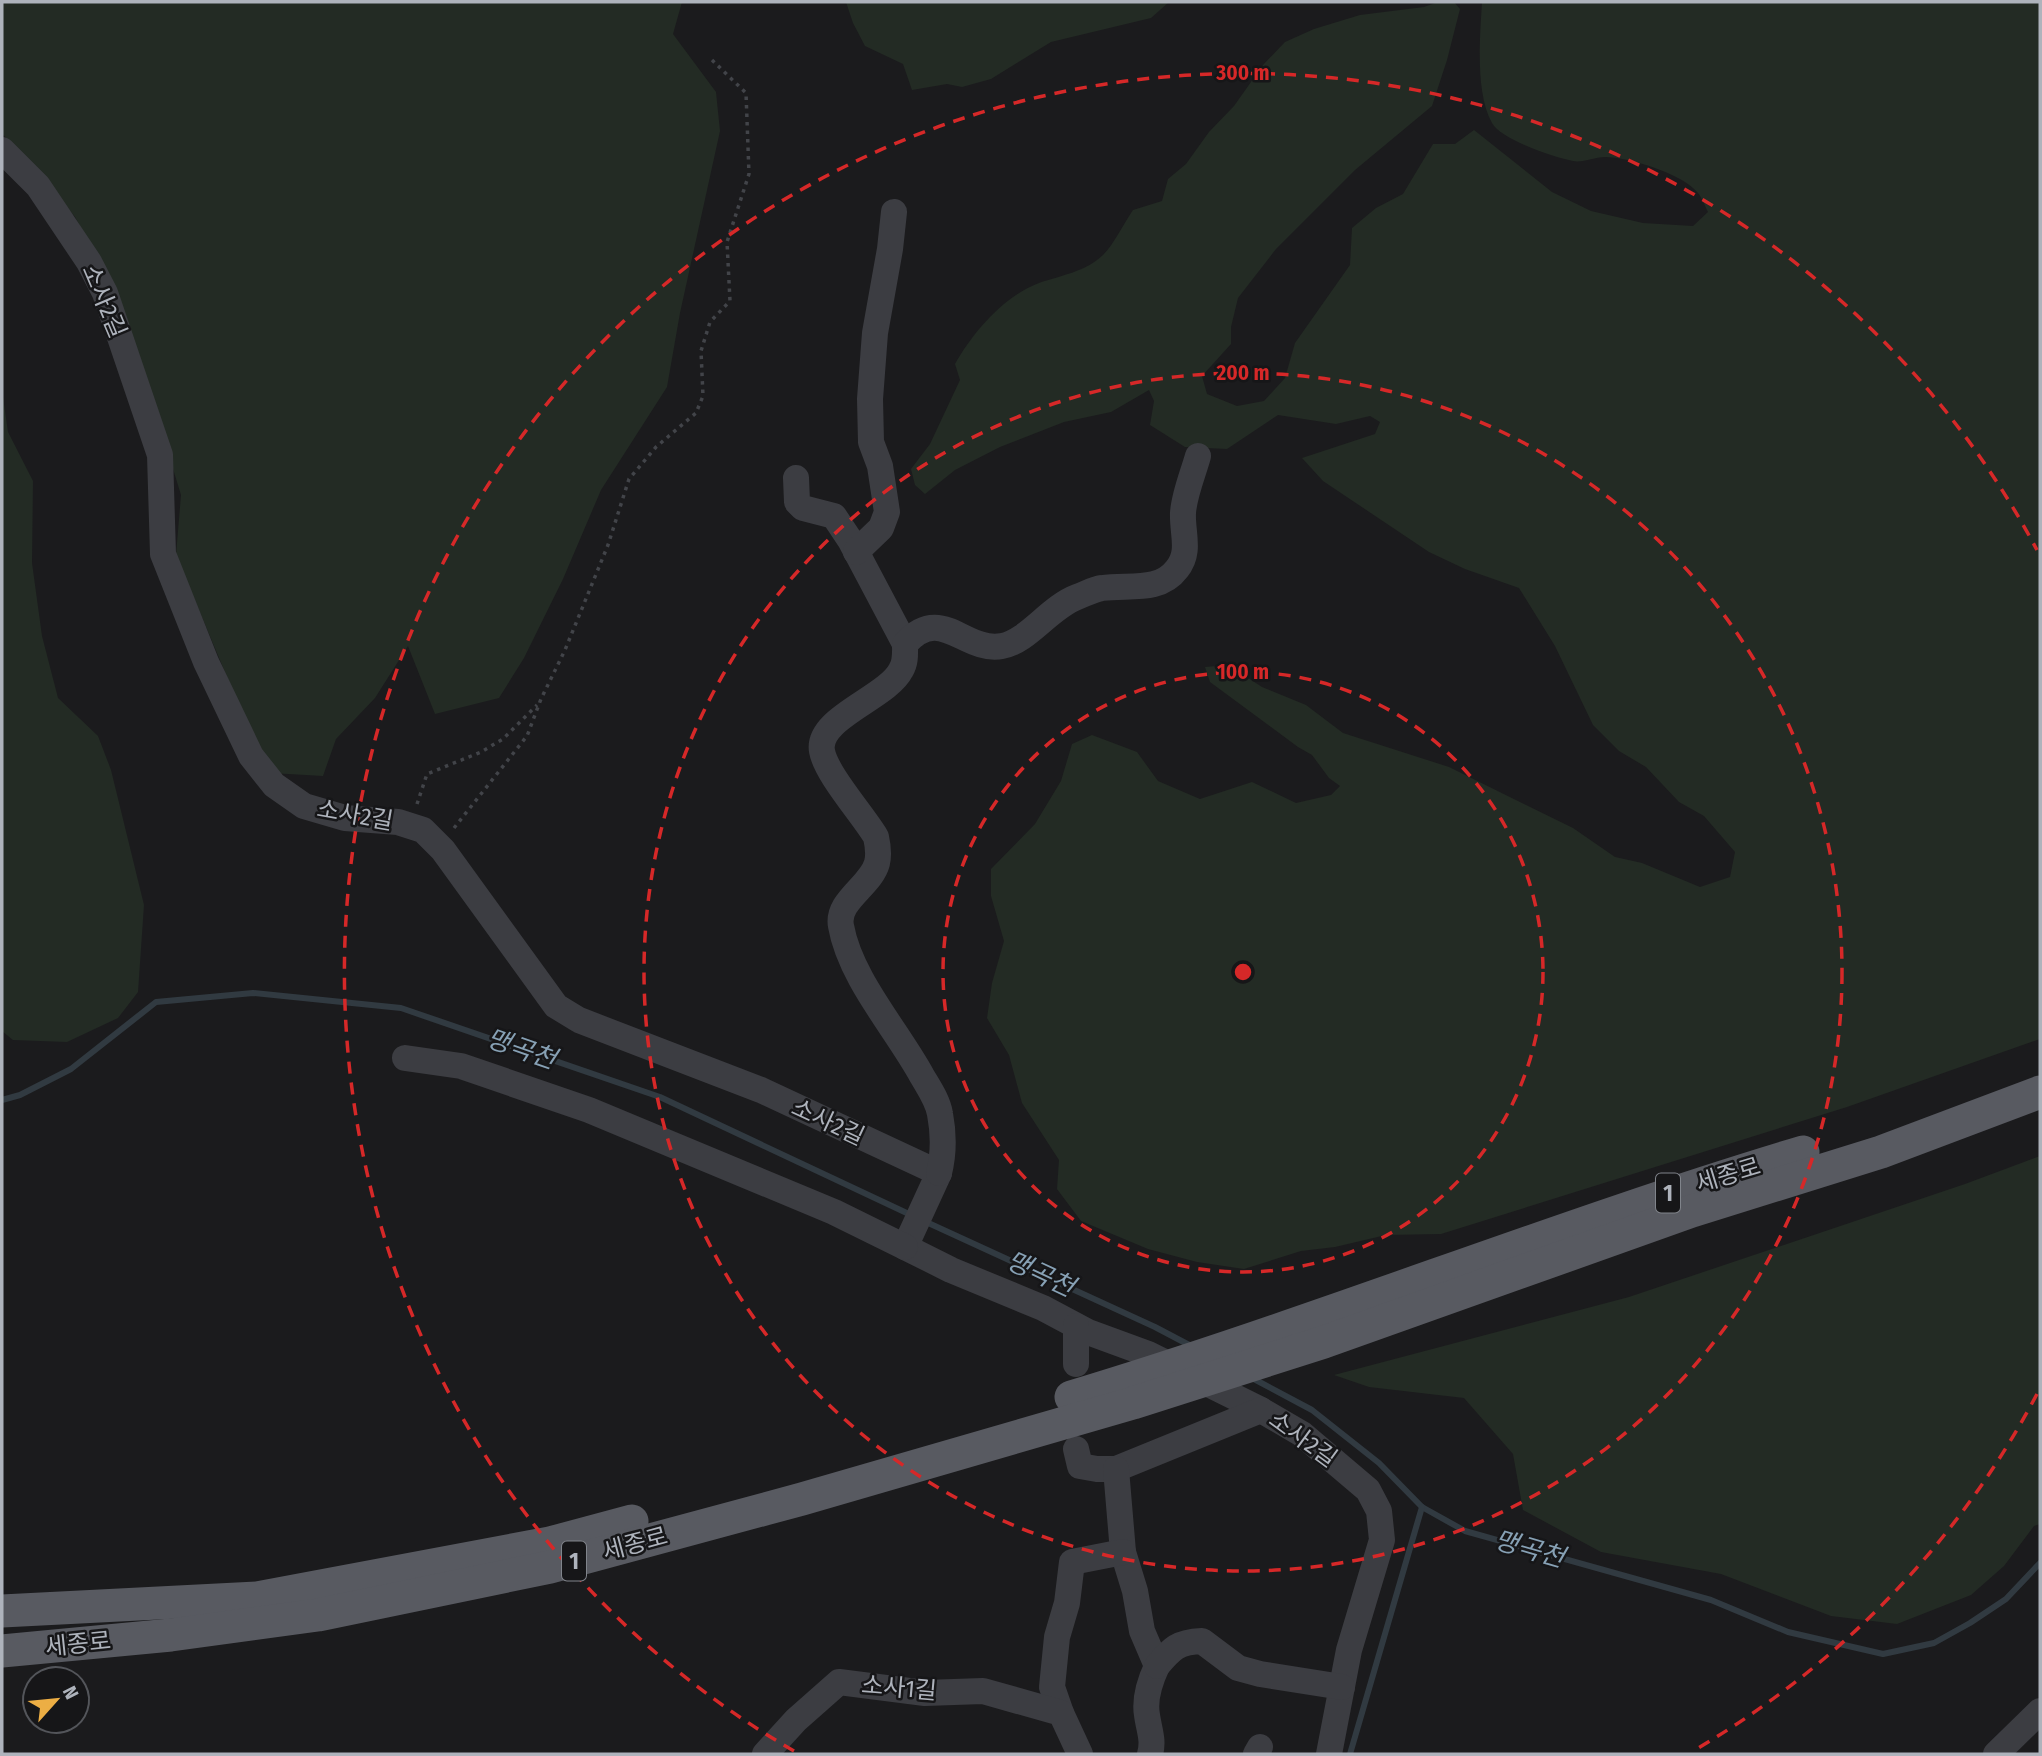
<svg xmlns="http://www.w3.org/2000/svg" width="2042" height="1756" font-family="'Fira Sans Condensed','Noto Sans KR',sans-serif">
<rect width="100%" height="100%" fill="#1b1b1d"/>
<g fill="#232b24">
<path d="M2,2H682L673,34L716,92L720,131L680,313L667,387L601,490L563,579L524,658L499,698L435,714L408,646L375,698L336,739L323,776L271,773L227,677L176,555L181,495L145,377L101,264L75,217L16,147L2,134Z"/>
<path d="M846,2H1169L1151,18L1051,42L991,79L962,87L947,84L912,90L903,64L865,46L853,23Z"/>
<path d="M1438,2H1454L1460,9L1447,60L1432,106L1355,170L1276,249L1238,298L1231,327V344L1202,376L1207,394L1237,406L1264,401L1285,378L1295,343L1350,265L1352,228L1376,208L1403,194L1433,144H1455L1474,130L1552,192L1591,211L1643,223L1693,226L1708,212C1705,206 1702,198 1698,193C1683,174 1629,157 1605,157C1594,157 1583,163 1573,161C1555,158 1500,139 1492,123C1475,92 1480,37 1482,2H2040V1039L1847,1107L1441,1234L1386,1235L1335,1247L1301,1251L1244,1269L1197,1262L1148,1249L1081,1221L1057,1189L1059,1160L1022,1103L1009,1055L987,1018L992,983L1004,941L991,896V869L1035,824L1061,781L1072,744L1092,735L1137,752L1158,781L1200,799L1252,782L1296,803L1331,795L1340,786L1329,778L1312,755L1298,747L1210,682L1205,667L1228,665L1262,687L1306,705L1343,733L1449,767L1573,828L1615,857L1642,863L1700,887L1730,877L1735,852L1704,816L1679,802L1646,767L1619,751L1593,725L1555,646L1519,588L1465,569L1429,552L1323,481L1302,458L1375,434L1380,422L1370,416L1336,424L1278,415L1227,449L1185,447L1150,425L1154,401L1149,390L1111,412L1064,422L1000,447L955,470L925,494L915,485L911,469L930,444L960,380L955,364C973,332 1004,296 1039,283C1062,275 1085,272 1103,255C1114,244 1124,223 1133,210L1162,201L1168,179L1186,164L1209,132L1234,106L1263,65L1285,42L1314,29L1360,15L1424,7Z"/>
<path d="M2,390L8,432L33,481L32,563L42,636L58,698L98,736L111,770L144,905L138,992L118,1018L67,1042L13,1040L2,1031Z"/>
<path d="M2040,1156V1524L2034,1526L2004,1566L1971,1595L1897,1624L1831,1616L1721,1574L1601,1552L1523,1510L1513,1454L1464,1398L1369,1387L1334,1375L1629,1297L1965,1184Z"/>
</g>
<g fill="none" stroke-linecap="round" stroke-linejoin="round">
<g stroke="#313a41" stroke-width="6">
<path d="M2,1100L20,1095L71,1069L156,1002L253,993L401,1008L660,1097L911,1215"/>
<path d="M924,1221L1155,1327L1193,1347"/>
<path d="M1252,1378L1312,1410L1379,1463L1422,1507L1465,1531L1711,1600L1788,1632L1883,1654L1934,1643L1970,1623L2006,1599L2040,1563"/>
<path d="M1350,1754L1422,1507"/>
</g>
<g stroke="#424449" stroke-width="3.5" stroke-dasharray="3.5 5" stroke-linecap="butt">
<path d="M417,804L427,774L481,752L503,739L537,705"/>
<path d="M454,828L527,736L541,699L565,650L608,545L629,479L656,447L696,413L703,396L701,351L710,322L730,301L727,242L749,174L746,93L712,60"/>
</g>
<g stroke="#3c3d42" stroke-width="26">
<path d="M2,150L38,186L89,262L105,293L160,455L163,554L206,662L251,756L274,785L304,806L345,818L398,822L423,830L443,850L556,1006L579,1020L761,1090L939,1173L905,1247L951,1270L1043,1308L1088,1332L1148,1354L1261,1410L1302,1434L1368,1490L1379,1511L1382,1540L1349,1650L1329,1754"/>
<path d="M796,478L797,502L803,508L834,516L850,540L905,644"/>
<path d="M856,552L881,528L887,512L880,466L871,442L870,399L875,333L890,249L894,212"/>
<path d="M405,1058L461,1066L589,1110L834,1212L905,1247"/>
<path d="M939,1173C944,1153 944,1135 940,1114C938,1101 929,1088 922,1076C897,1030 850,978 841,926C836,901 871,886 877,863C879,855 878,846 876,837C863,815 826,774 822,751C816,718 887,698 901,670C906,662 905,653 905,644C941,603 964,653 1002,646C1027,642 1050,607 1077,597C1085,594 1094,589 1102,588C1128,584 1159,593 1177,569C1191,552 1182,533 1183,513C1184,495 1193,474 1198,456"/>
<path d="M1076,1364V1326"/>
<path d="M1076,1449L1080,1466L1097,1469H1116L1261,1410"/>
<path d="M1116,1469L1123,1552L1135,1591L1142,1631L1157,1666C1150,1681 1144,1698 1147,1715C1149,1730 1154,1740 1150,1754"/>
<path d="M1157,1666C1172,1648 1178,1642 1202,1641L1238,1668L1260,1674L1342,1687"/>
<path d="M1061,1713L1052,1687L1057,1637L1067,1603L1072,1562L1123,1552"/>
<path d="M765,1754L796,1720L839,1682L925,1693L983,1691L1061,1713L1080,1754"/>
<path d="M1256,1754L1260,1747"/>
<path d="M1996,1754L2040,1711"/>
</g>
<g stroke="#585a61" stroke-width="33">
<path d="M1071,1397C1317,1323 1556,1226 1803,1152"/>
<path d="M2,1611L257,1598L550,1543L632,1521"/>
<path d="M2,1651L171,1635L318,1615L550,1567L802,1499L1133,1403L1324,1342L1692,1211L1881,1152L2040,1092"/>
</g>
</g>
<g fill="none" stroke="#d62828" stroke-width="3.5" stroke-dasharray="12 9">
<circle cx="1243" cy="972" r="300"/>
<circle cx="1243" cy="972" r="599"/>
<path d="M2037 1394A899 899 0 0 1 1693 1751M794 1751A899 899 0 1 1 2037 550"/>
</g>
<g text-anchor="middle" dominant-baseline="central" stroke-width="5" stroke-linejoin="round" paint-order="stroke">
<g fill="#161618" stroke="#80848b" stroke-width="2">
<rect x="1656" y="1173.5" width="24" height="39" rx="5"/>
<rect x="562" y="1541.5" width="24" height="39" rx="5"/>
</g>
<g font-size="23" font-weight="bold" fill="#aeb3bc">
<text x="1668" y="1193">1</text>
<text x="574" y="1561">1</text>
</g>
<g font-size="24" fill="#aeb3bc" stroke="#161618">
<text transform="translate(104 301) rotate(67)">소사2길</text>
<text transform="translate(355 815) rotate(10)">소사2길</text>
<text transform="translate(828 1122) rotate(25)">소사2길</text>
<text transform="translate(1728 1175) rotate(-17)">세종로</text>
<text transform="translate(1303 1439) rotate(36)">소사2길</text>
<text transform="translate(635 1544) rotate(-15)">세종로</text>
<text transform="translate(78 1644) rotate(-6)">세종로</text>
<text transform="translate(899 1688) rotate(5)">소사1길</text>
</g>
<g font-size="26" font-style="italic" fill="#87a1b5" stroke="#161618">
<text transform="translate(521 1049) rotate(19)">맹곡천</text>
<text transform="translate(1040 1274) rotate(25)">맹곡천</text>
<text transform="translate(1529 1549) rotate(16)">맹곡천</text>
</g>
</g>
<circle cx="1243" cy="972" r="10" fill="#d62828" stroke="#161618" stroke-width="3.5"/>
<g font-size="21" text-anchor="middle" font-weight="bold" fill="#d62828" stroke="#161618" stroke-width="5" stroke-linejoin="round" paint-order="stroke">
<text x="1243" y="80">300 m</text>
<text x="1243" y="380">200 m</text>
<text x="1243" y="679">100 m</text>
</g>
<rect width="2042" height="1756" fill="none" stroke="#aeb3bc" stroke-width="7"/>
<g transform="translate(56 1700) rotate(63)"><circle r="33" fill="#161618" stroke="#53555a" stroke-width="2"/>
<path d="M0-5L12 26L0 18L-12 26Z" fill="#ecae44"/>
<text y="-10" font-size="19" font-weight="bold" text-anchor="middle" fill="#aeb3bc">N</text>
</g>
</svg>
